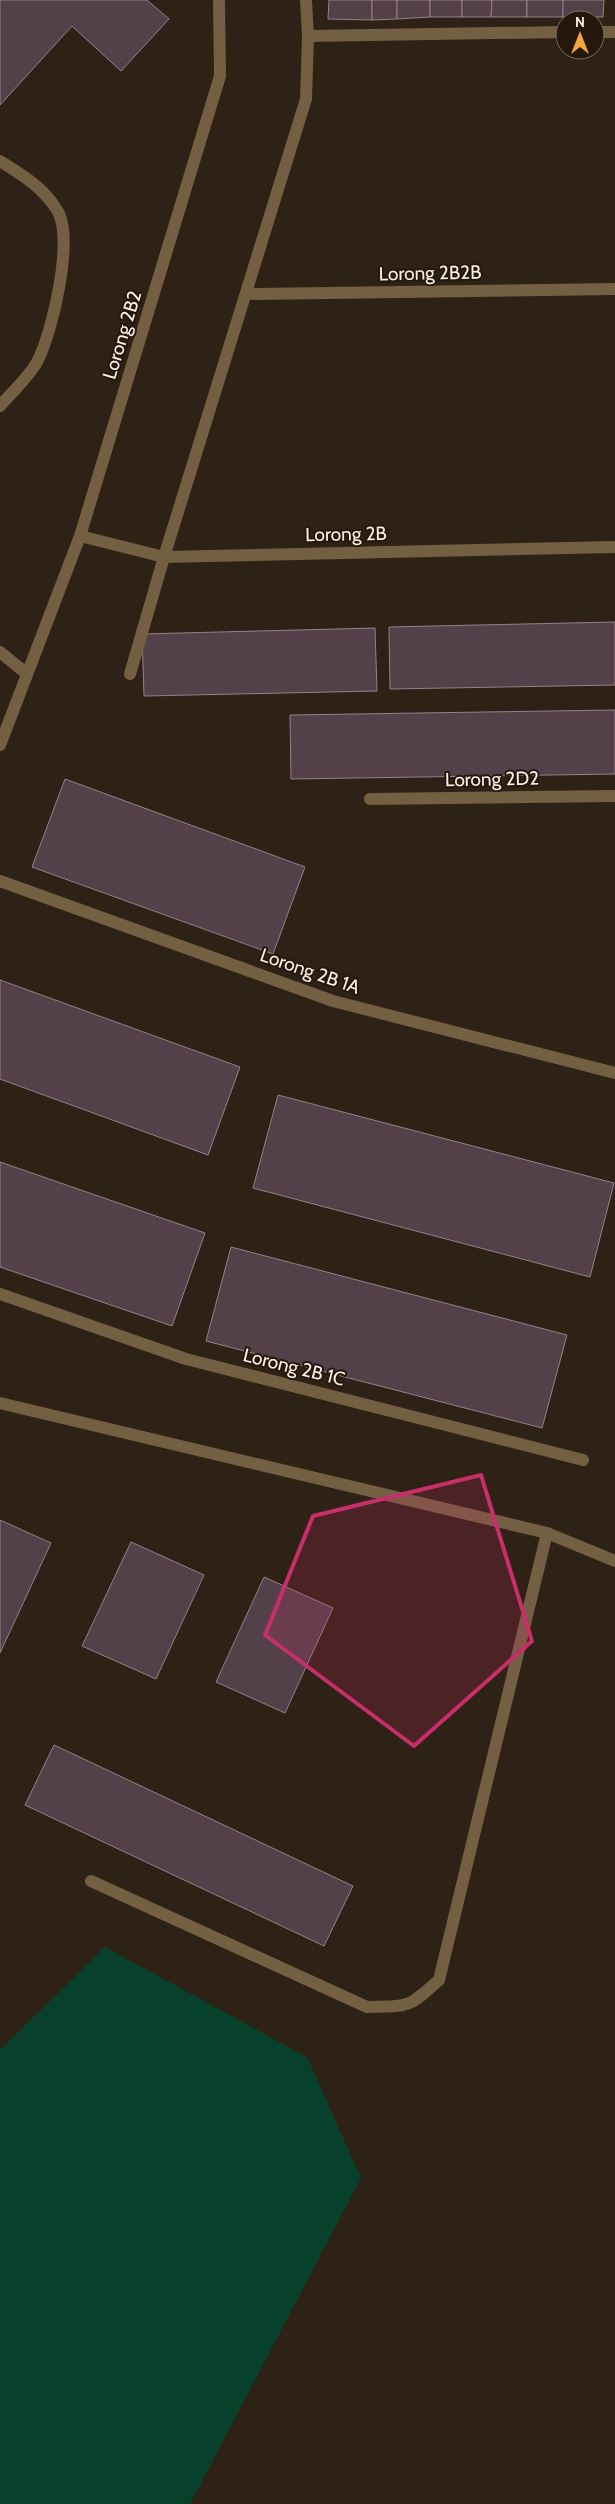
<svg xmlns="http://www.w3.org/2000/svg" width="615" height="2504" font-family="Cabin,sans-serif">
<rect width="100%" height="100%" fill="#2e2115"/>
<path fill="#08412b" d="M105,1947L307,2057L361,2178L190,2504H0V2050Z"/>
<g fill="#544048" stroke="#97818a">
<path d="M0,0H147L169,19L121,71L72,26L0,105Z"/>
<path d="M329,0H372V20L328,19Z"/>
<path d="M372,0H397V19L372,20Z"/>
<path d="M397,0H430V17L397,19Z"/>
<rect x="430" y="0" width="32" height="17"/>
<path d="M462,0H492L491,17H462Z"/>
<path d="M492,0H527V17H491Z"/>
<rect x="527" y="0" width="36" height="17"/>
<path d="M563,0H604L603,17H563Z"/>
<path d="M615,622V685L390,689L389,627Z"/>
<path d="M375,628L377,691L144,696L142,634Z"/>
<path d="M615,710V774L291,779L290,715Z"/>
<path d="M65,779L305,867L273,954L32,867Z"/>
<path d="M0,980L240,1067L208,1155L0,1079Z"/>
<path d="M278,1095L614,1183L590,1277L253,1188Z"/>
<path d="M0,1162L205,1233L172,1326L0,1267Z"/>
<path d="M231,1247L567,1335L542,1428L206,1341Z"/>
<path d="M0,1520L51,1543L0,1653Z"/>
<path d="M131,1542L204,1575L156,1679L82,1646Z"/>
<path d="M264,1577L333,1608L285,1713L216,1682Z"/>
<path d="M54,1745L353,1886L324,1946L25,1805Z"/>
</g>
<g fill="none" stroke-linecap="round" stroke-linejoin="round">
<g stroke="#735f42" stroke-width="12">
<path d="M595,32H615"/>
<path d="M308,36L565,32"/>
<path d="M0,161C22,175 43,187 57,210C75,238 52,334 37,362C28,378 12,392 0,406"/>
<path d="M246,294L615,289"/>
<path d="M80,536L164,557L615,547"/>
<path d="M0,652L27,674"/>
<path d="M130,674L164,557L306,99L308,36L306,0"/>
<path d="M0,745L80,536L220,76L219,0"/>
<path d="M370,799L615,796"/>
<path d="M0,881L333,1001L615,1073"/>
<path d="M0,1294L186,1359L583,1460"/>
<path d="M0,1403L547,1533L439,1980C407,2009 409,2006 367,2007L91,1881"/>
<path d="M547,1533L615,1561"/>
</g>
</g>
<path fill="#c82e69" fill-opacity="0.2" stroke="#c82e69" stroke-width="4" stroke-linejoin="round" d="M481,1475L532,1641L414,1746L265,1635L313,1516Z"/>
<g text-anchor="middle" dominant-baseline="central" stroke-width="4" stroke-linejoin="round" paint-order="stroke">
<g font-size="19" fill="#faf0e8" stroke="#25170c">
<text transform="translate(430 273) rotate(-1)">Lorong 2B2B</text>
<text transform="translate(122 335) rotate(-73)">Lorong 2B2</text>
<text transform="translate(346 534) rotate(-1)">Lorong 2B</text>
<text transform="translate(492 779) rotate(-1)">Lorong 2D2</text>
<text transform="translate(310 971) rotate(19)">Lorong 2B 1A</text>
<text transform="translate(294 1367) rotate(14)">Lorong 2B 1C</text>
</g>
</g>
<g transform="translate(580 35)"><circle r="24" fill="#25170c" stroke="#7a6e64"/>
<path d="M0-4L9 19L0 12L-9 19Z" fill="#f1a63f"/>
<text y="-8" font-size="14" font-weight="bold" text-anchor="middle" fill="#faf0e8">N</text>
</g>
</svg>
